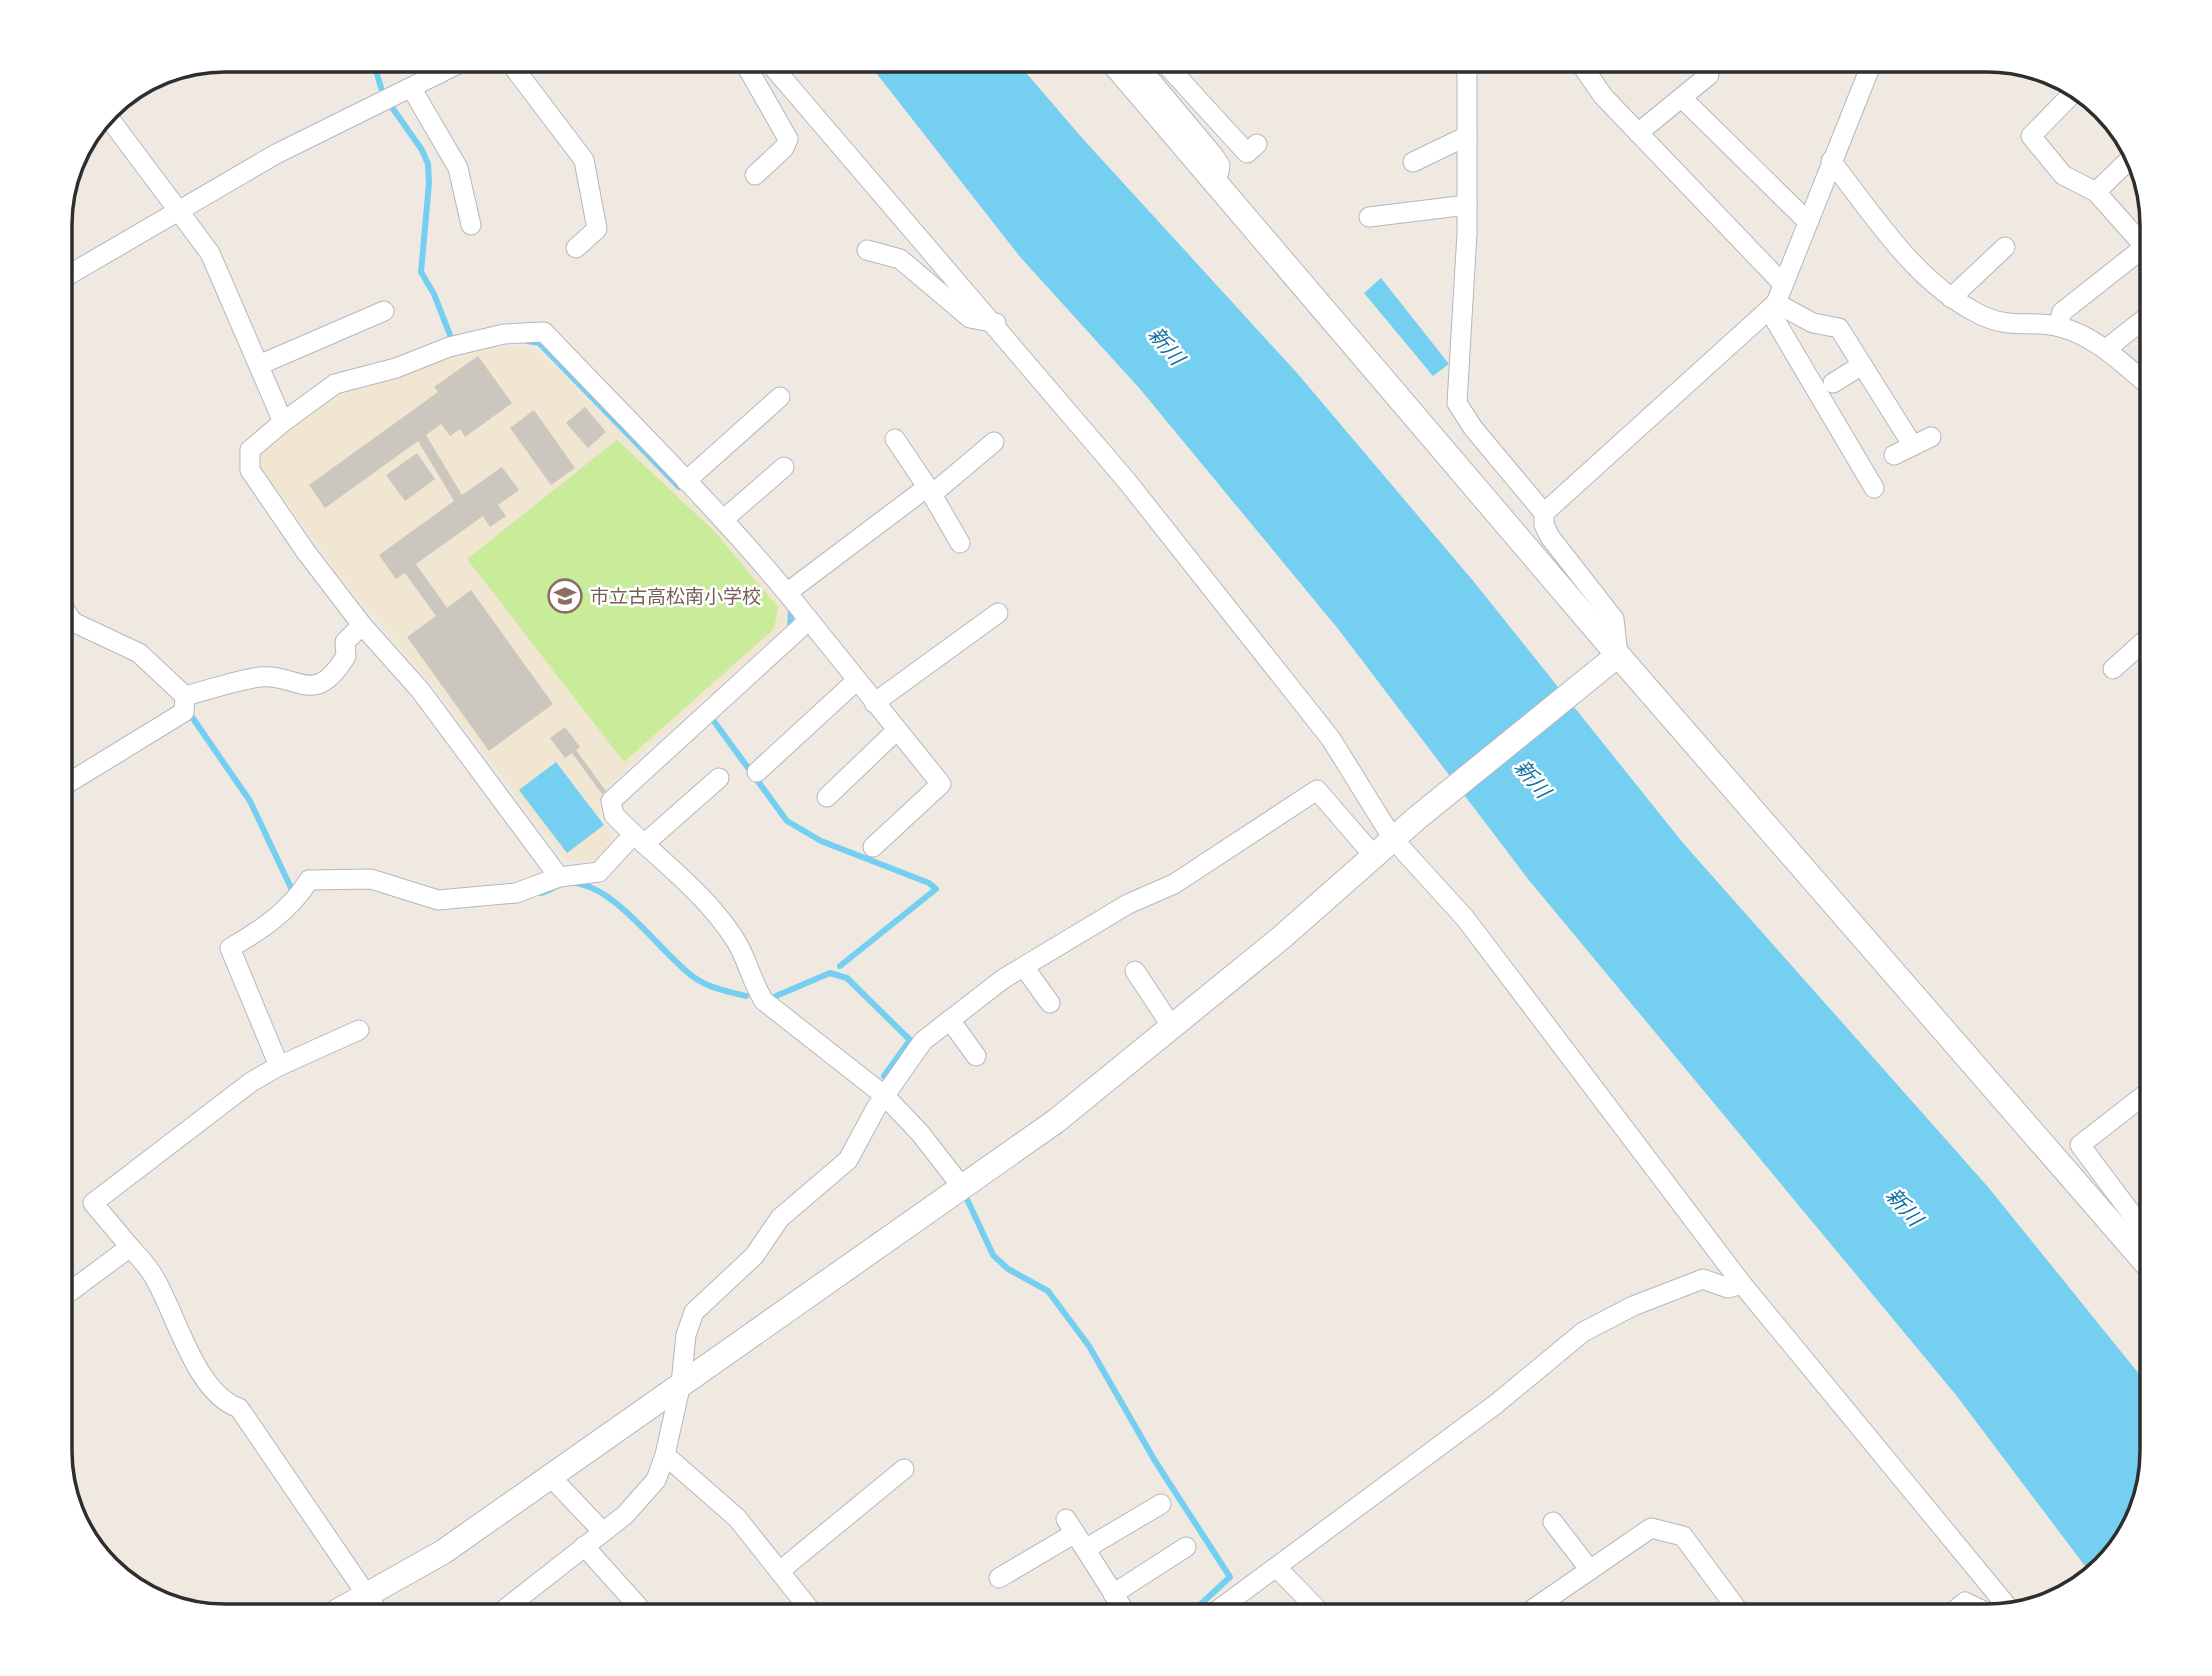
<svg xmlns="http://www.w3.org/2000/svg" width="2212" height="1676" font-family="'DM Sans','Noto Sans JP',sans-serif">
<rect width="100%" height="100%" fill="#efe9e1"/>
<path fill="#f0e6d1" d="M517,347L538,350L717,528L788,611V626L663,734L611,784L598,807L597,815L611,831V851L602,859L581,862L565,859L431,683L343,580L260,466L261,452L336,391L401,375L466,352Z"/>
<path fill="#c9ec9a" d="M617,440L714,531L778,607L774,629L624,762L467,559Z"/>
<g fill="#75cff0">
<path d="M866,60H1015L1083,139L1297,373L1474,582L1683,843L1988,1187L2152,1390V1451L2144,1505L2118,1552L2091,1574L1956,1395L1528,879L1339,630L1140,389L1021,258Z"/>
<path d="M1381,278L1449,364L1433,376L1364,293Z"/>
<path d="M556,762L604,825L567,853L519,790Z"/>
</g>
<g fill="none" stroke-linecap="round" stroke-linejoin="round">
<g stroke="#75cff0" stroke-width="6">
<path d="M373,60L381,88"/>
<path d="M391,106L422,150L428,164L429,183L421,272L434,294L450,335"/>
<path d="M527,341L539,343L679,487"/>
<path d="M790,631L791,608"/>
<path d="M192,717L250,801L292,890L297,889"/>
<path d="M713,720L787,821L821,841L929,883L936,889L840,966"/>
<path d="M541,893C550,891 558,884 566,883C613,879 660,954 695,978C709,988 730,992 746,996"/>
<path d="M776,996L830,973L847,978L910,1040L884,1076"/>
<path d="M966,1197L993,1255L1008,1269L1048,1291L1089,1346L1155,1461L1230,1577L1188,1616"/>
</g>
</g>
<g fill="#cbc7bf">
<path d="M478,356L512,403L465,437L460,429L450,436L441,424L426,435L462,495L502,467L519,490L498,505L506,516L490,527L483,516L416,564L447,608L471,590L553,704L489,751L407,637L436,616L405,573L396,579L379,555L454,501L418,441L325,508L309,485L438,392L434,387Z"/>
<path d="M585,407L606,432L588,448L566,423Z"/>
<path d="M534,410L575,468L551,485L510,428Z"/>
<path d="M417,453L435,479L405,501L386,475Z"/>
<path d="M565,727L580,747L576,750L606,791L602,794L572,753L565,758L550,738Z"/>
</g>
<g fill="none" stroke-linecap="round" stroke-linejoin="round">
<defs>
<g id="minor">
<path d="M427,60L438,74"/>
<path d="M508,60L584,160L597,229L576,248"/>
<path d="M743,60L788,139L784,148L755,175"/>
<path d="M767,60L1126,480L1331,739L1393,839L1465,918L1742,1284L2011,1611"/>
<path d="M1134,60L1214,156L1220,165L1219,172L1214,178"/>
<path d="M1162,60L1247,153L1257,144"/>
<path d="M1464,60L1467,75V233L1457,403L1473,428L1544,513"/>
<path d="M1578,60L1603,96L1782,283"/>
<path d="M2078,88L2031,136L2063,175L2096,192L2145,247"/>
<path d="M412,89L458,168L471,225"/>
<path d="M1682,98L1807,221"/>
<path d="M106,114L210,253L283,422L335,384L396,368L449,347L504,334L544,332C634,427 728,518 809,620L611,801L614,815C654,856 703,890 734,938C747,957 751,981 764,1001L885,1096L920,1133L962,1187"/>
<path d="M1638,133L1709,75"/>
<path d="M1831,161C1874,215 1914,281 1977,313C2011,331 2029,319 2060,327C2096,336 2124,365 2152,388"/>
<path d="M1413,162L1467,136"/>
<path d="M2096,192L2136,153"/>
<path d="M1369,217L1467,205"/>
<path d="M867,250L900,259L970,318L996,323"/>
<path d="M60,280L276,154L466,60"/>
<path d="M1951,298L2005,247"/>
<path d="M1776,303L1813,323L1839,328L1913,446"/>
<path d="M1769,310L1874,488"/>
<path d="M2058,326L2062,312L2152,241"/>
<path d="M2106,349L2152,313"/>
<path d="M259,365L384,311"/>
<path d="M1833,383L1862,365"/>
<path d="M283,422L250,450V470L306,552L362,625L420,690L559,877L599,872L633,835"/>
<path d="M895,439L930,491L960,543"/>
<path d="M1894,455L1931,437"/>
<path d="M686,481L780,397"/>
<path d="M724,519L784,467"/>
<path d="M788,592L922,491L937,490L994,442"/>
<path d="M809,620L941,784L873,847"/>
<path d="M1618,655L1614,619L1550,537L1544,525V513L1776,303L1873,60"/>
<path d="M2113,669L2152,634"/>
<path d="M185,696C209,690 236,680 260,677C298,673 314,709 346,656L345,642L362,625"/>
<path d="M874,703L998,613"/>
<path d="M757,772L856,681"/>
<path d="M60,788L184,712L185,696L139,653L73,622L60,603"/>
<path d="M827,797L897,730"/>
<path d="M644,844L719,778"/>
<path d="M1024,967L1050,1003"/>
<path d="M1135,971L1172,1027"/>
<path d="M950,1020L976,1056"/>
<path d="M359,1030L279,1066L230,948C261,930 290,911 309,880L371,879L438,900L516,893L559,877"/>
<path d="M2152,1089L2080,1145L2152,1241"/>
<path d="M130,1247C138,1256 148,1266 154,1277C176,1313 195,1393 239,1408L381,1616"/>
<path d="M60,1299L130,1247L93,1203L251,1082L279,1066"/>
<path d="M550,1476L603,1532"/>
<path d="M1066,1519L1122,1607L1121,1616"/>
<path d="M1553,1522L1590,1570"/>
<path d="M584,1546L638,1606"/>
<path d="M1085,1549L1161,1504"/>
<path d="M1278,1569L1324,1616"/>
<path d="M781,1570L904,1469"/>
<path d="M999,1578L1075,1533"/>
<path d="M1113,1594L1186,1547"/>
<path d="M496,1616L625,1515L656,1480L665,1455"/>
<path d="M815,1616L737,1518L665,1455L681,1383L686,1335L694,1312L754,1256L780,1218L848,1160L876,1108L923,1041L1003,979L1128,904L1174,884L1317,790L1374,856"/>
<path d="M1210,1616L1496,1404L1583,1332L1633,1306L1703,1279L1728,1288L1742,1284"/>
<path d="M1529,1616L1533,1609L1651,1528L1683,1536L1737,1609L1727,1616"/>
<path d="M1948,1616L1965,1602L1992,1615"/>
</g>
<g id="tertiary">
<path d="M1111,60L1618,655L2152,1270"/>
<path d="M329,1616L443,1552L1056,1121L1282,937L1417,818L1618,655"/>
</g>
</defs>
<use href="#minor" stroke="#b4b7c1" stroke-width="21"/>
<use href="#tertiary" stroke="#b4b7c1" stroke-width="26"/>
<use href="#minor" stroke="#fff" stroke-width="19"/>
<use href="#tertiary" stroke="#fff" stroke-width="24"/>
</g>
<defs>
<symbol id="school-ring" viewBox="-11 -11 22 22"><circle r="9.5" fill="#fff" stroke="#8d6e63" stroke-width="1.5"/><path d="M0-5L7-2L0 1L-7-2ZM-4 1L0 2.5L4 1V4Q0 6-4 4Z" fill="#8d6e63"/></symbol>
</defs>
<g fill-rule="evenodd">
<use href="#school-ring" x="546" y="577" width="38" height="38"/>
</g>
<g text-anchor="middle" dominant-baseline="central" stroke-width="5" stroke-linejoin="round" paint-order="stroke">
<g font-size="19" fill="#785e54" stroke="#fff" text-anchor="start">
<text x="590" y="596">市立古高松南小学校</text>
</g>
<g font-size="21" font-style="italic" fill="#0d6fa3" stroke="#fff">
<text transform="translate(1166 346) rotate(50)">新川</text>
<text transform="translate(1532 779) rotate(50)">新川</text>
<text transform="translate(1904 1207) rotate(48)">新川</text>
</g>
</g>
<path d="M0 0H2212V1676H0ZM225 72H1987A153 153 0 0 1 2140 225V1451A153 153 0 0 1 1987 1604H225A153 153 0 0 1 72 1451V225A153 153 0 0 1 225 72Z" fill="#fff" fill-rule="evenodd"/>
<path fill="none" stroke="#2e2e2e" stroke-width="3.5" d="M225 72H1987A153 153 0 0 1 2140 225V1451A153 153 0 0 1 1987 1604H225A153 153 0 0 1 72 1451V225A153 153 0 0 1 225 72Z"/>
</svg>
